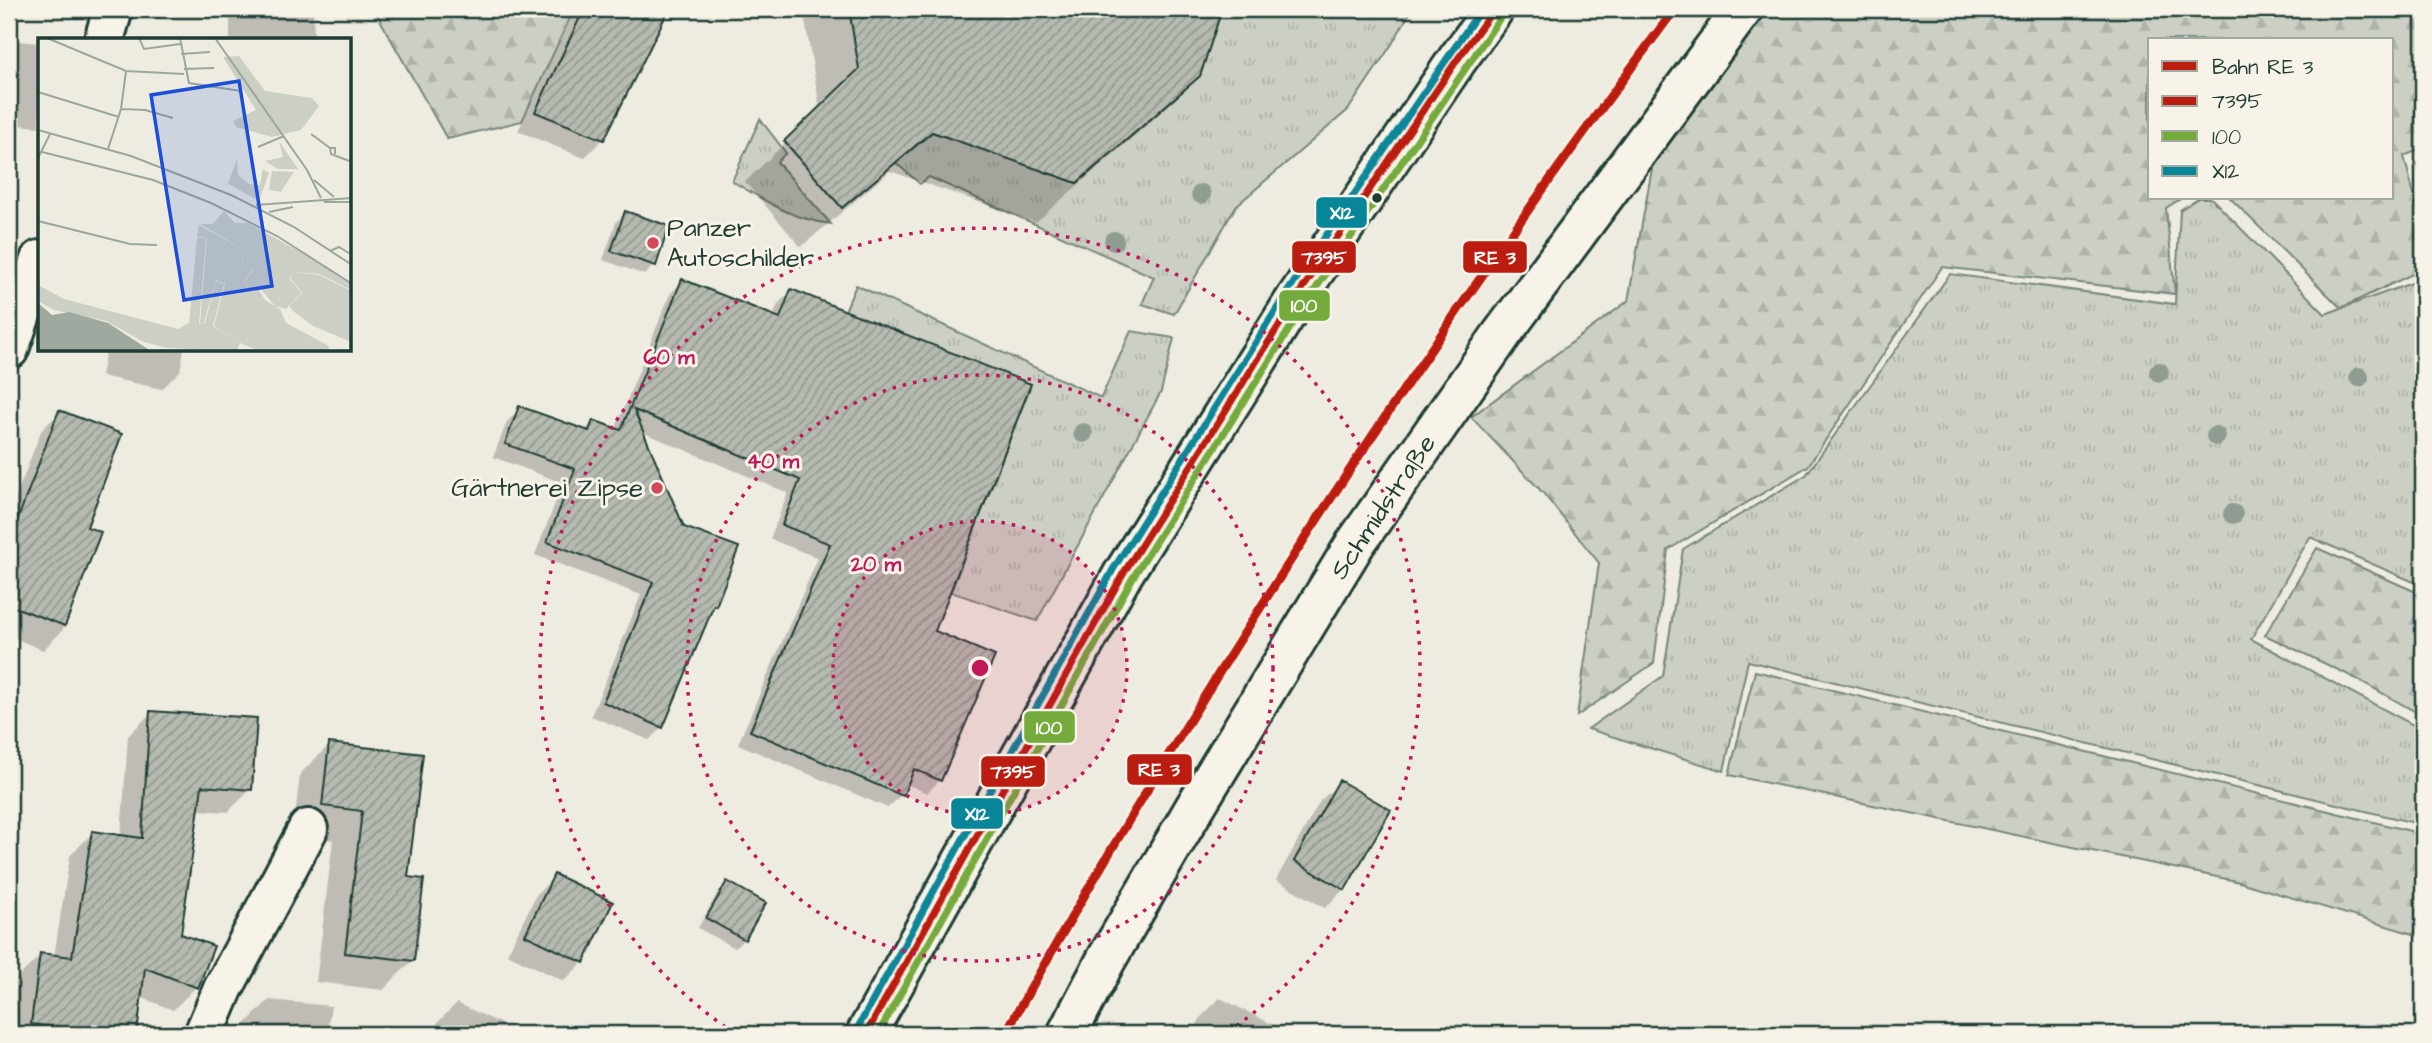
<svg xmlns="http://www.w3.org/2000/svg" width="2432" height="1043" font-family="'Architects Daughter',sans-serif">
<defs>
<pattern id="grass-tufts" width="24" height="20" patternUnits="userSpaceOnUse" patternTransform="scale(1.75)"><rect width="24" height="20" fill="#cccfc4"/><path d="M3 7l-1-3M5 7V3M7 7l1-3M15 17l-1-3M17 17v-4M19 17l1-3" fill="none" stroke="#afb3a9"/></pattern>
<pattern id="forest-firs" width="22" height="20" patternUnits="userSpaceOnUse" patternTransform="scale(1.75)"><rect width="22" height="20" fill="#cccfc4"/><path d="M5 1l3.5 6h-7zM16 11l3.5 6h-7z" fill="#afb3a9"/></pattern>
<pattern id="building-hatch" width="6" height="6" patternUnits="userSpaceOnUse" patternTransform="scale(1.75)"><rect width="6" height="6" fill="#b5bbb0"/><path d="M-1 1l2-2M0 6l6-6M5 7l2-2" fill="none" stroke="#939990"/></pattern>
</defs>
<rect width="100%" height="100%" fill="#eeece1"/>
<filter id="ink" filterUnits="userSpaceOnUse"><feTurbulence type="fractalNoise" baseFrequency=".0143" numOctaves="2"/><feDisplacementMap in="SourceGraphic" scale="14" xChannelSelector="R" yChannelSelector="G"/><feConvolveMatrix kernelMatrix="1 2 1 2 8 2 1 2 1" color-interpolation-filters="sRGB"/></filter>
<g filter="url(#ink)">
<g fill="url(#grass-tufts)" stroke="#76867c" stroke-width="2">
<path d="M1222,9H1412L1392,44L1348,110L1236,206L1174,314L1142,304L1154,277L929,177L920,184L896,163L932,132L1077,183L1200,76Z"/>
<path d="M760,119L786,153L777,162L831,224C790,219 766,201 732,181Z"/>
<path d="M2198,198H2211L2325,314L2423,279V586L2310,537L2251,639L2423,730V825L1748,661L1724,771L1588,729L1663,676L1683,549L1806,475L1950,274L2175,304L2180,210Z"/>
<path d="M856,285L1101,398L1131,331L1174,338L1161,392L1037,621L951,592L1031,384L845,311Z"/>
</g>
<g fill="url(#forest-firs)" stroke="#76867c" stroke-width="2">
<path d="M374,9H574L522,121L447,139Z"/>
<path d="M1767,9H2423V148L2404,156L2423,231V269L2341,308L2230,198H2392V40H2150V198H2182L2166,208L2175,294L1942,267L1808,466L1668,550L1654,663L1577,716L1599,563L1543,493L1471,417L1628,301L1655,152Z"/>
<path d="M2317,548L2423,595V716L2357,679L2265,635Z"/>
<path d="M1755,671L2423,834V937L2236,881L1729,775Z"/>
</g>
<g fill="#0003">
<path d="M230,9H313L314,40H230Z"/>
<path d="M575,9H667L603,139L584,158L518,131Z"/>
<path d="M803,9H1220L1198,75L1157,116L1036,222L890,171L801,247L745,182L820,109Z"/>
<path d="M19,41L40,43L39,127L9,124V52Z"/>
<path d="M625,213L654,265L645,275L603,260L616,222Z"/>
<path d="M683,281L773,317L778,304L791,291L933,632L940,780L927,793L906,784L901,795L888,808L738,744L818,558L770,539L788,493L642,432L715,605L710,610L662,727L649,740L591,716L641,595L535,555L563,483L493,457L507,422L520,408L584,431L594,422L615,430L670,294Z"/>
<path d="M106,350H184L180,371L162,389L101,376Z"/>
<path d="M60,412L85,528L99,533L62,631L43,650L9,636V515L41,431Z"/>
<path d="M151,713L251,789L228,812L197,810L179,935L196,987L173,1010L140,997L135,1034H10L17,978L41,955L54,956L70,856L93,832L121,836L128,736Z"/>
<path d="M330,744L406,878L413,960L383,990L316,982L333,840L293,835L300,774Z"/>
<path d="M1339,783L1344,889L1325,908L1276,880L1320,801Z"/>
<path d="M555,876L583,962L564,981L507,954L536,895Z"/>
<path d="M727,883L744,939L735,948L698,928L718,892Z"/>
<path d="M1220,998L1292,1034H1192L1201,1017Z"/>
<path d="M269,1000L331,1006L327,1034H235Z"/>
<path d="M457,1003L523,1034H432L438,1022Z"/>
</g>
<g fill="url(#building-hatch)" stroke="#1f3d34" stroke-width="2">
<path d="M584,9H669L604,140L535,112Z"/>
<path d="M849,9H1222L1200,76L1077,183L932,132L842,208L784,141L859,69Z"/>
<path d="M625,211L669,226L656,266L611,251Z"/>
<path d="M682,279L780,318L791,289L1031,384L935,631L995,656L941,781L914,769L903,796L750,731L830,544L782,525L800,480L634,410L684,527L739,547L716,606L714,605L663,728L603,702L653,582L547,542L575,469L505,444L519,406L589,431L593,420L621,430Z"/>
<path d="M59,410L122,434L87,527L101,532L65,626L9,605V542Z"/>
<path d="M150,711L257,718L252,790L202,786L181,934L214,946L198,988L145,968L137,1034H108L31,1024L40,953L72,957L92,831L142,838Z"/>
<path d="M329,743L423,754L408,877L424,879L414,961L345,953L362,811L322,806Z"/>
<path d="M1339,780L1391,810L1345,890L1294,861Z"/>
<path d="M554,874L613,902L584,963L525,935Z"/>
<path d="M727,881L766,903L745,940L706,918Z"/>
</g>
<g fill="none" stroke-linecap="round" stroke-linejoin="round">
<defs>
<g id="minor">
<path d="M104,40L113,9"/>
<path d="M9,349L40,260"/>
<path d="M204,1034L223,989L308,829"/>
<path d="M1067,1034L1106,960L1195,807L1355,544L1502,334L1743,9"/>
</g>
<path id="major" d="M866,1034L1123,574L1295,300L1457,60L1494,9"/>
</defs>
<use href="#minor" stroke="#1f3d34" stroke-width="44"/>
<use href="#major" stroke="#1f3d34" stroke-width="44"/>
<use href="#minor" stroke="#f7f3e8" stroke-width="38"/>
<use href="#major" stroke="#f7f3e8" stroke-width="38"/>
<defs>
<path id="bus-1" d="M866,1034L1123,574L1295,300L1457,60L1494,9"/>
<path id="bus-2" d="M878,1034L1132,579L1304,306L1502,15"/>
<path id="bus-3" d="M857,1029L1114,568L1286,294L1481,9"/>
</defs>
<use href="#bus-1" stroke="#f7f3e8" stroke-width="12"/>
<use href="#bus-2" stroke="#f7f3e8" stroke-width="12"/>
<use href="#bus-3" stroke="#f7f3e8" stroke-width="12"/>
<use href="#bus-1" stroke="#bb1e10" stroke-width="7"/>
<use href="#bus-2" stroke="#75ab3d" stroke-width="7"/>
<use href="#bus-3" stroke="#078699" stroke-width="7"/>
<defs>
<path id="rail-1" d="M1005,1034C1205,677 1430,336 1675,9"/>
</defs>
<use href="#rail-1" stroke="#f7f3e8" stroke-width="14"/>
<use href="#rail-1" stroke="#bb1e10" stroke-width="9"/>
</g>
<g fill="#8f9c92">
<circle cx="1201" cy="194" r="10"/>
<circle cx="1114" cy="241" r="10"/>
<circle cx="2159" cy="372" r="10"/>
<circle cx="2359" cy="377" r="10"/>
<circle cx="1083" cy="433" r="10"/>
<circle cx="2216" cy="436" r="10"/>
<circle cx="2233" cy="514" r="10"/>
</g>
</g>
<circle cx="980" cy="668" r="147" fill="#c2185b" fill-opacity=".12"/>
<g fill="none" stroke="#c2185b" stroke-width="3.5" stroke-dasharray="3.5 7">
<circle cx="980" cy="668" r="147"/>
<circle cx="980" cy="668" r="293"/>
<path d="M734 1033A440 440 0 1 1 1226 1033"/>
</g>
<circle fill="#1f3d34" stroke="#f7f3e8" stroke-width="2.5" cx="1377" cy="198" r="6"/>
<g fill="#d1495b" stroke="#f7f3e8" stroke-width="2.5">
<circle cx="653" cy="243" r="7"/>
<circle cx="657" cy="488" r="7"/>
</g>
<g text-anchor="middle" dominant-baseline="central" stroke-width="6" stroke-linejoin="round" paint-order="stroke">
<g font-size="26" fill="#1f3d34" stroke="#f7f3e8" text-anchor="start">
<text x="667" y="228">Panzer<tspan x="667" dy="30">Autoschilder</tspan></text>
<text x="643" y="488" text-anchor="end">Gärtnerei Zipse</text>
</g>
<g font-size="26" fill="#1f3d34" stroke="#f7f3e8">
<text transform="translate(1383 507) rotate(-56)">Schmidstraße</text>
</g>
</g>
<g transform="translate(38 38)">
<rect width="313" height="313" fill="#eeece1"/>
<path d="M241,103L260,131H240L227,123L245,119ZM199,121L200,137L211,146L222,147L225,131L231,135L221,163L190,146ZM161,187L204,211L205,231L214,232L206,244L210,252L219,249L227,262L242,271L248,285L291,308L290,313H221L202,305L176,288L187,246L178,242L166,285H162L169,200L159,199ZM256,234L281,237L313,253V304L275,288L255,273L251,268L264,255L252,240Z" fill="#cccfc4"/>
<path d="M201,18L227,53L274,60L281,68L263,92L234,99L198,89L195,83L218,72L185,19ZM234,133L256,134L243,154L231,152ZM186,173L197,185H210L291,230L313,244V252L281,236L256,234L251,240L263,255L248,271L237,268L220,248L211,252L206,245L215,232L205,231L204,211L162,186H175ZM159,200H168L161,286L167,285L178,243L186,246L175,288L202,305L199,313L129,310L106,304L68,283L16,272L0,263V247L26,261L140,291L151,285Z" fill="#cccfc4"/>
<path d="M0,265L14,277L31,274L70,285L113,313H0Z" fill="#9fa99f"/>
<path fill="none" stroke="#9ba69c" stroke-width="2" d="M9,0L88,33L146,36M101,0L106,11L142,6M142,0L151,45L203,53M177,0L269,132L283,160M143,16L172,14M146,31L176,30M0,54L81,79M83,71L107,72L135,80M0,92L93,118L193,157L256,189L314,227M273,96L292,110M220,109L246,98M70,111L83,71L88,33M4,114L115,142L173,165L239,198L314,246M297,116V110H292L293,116L314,124M0,120L12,96M276,142L296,159M286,164H314M218,167L314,160M231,174L255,169M0,183L92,206L119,207M292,213L301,209L314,217"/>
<path fill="#1d4ed8" fill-opacity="0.15" stroke="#1d4ed8" stroke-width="3.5" d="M201,43L234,248L146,262L113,57Z"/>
<rect width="313" height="313" fill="none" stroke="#1f3d34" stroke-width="3.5"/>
</g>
<circle cx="980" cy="668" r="10" fill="#c2185b" stroke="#f7f3e8" stroke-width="3.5"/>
<g font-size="21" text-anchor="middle" font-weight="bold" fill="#c2185b" stroke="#f7f3e8" stroke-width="6" stroke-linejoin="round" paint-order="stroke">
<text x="669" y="364">60 m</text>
<text x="773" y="468">40 m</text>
<text x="876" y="571">20 m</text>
</g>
<g stroke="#f7f3e8" stroke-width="2.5">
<rect x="1315" y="196" width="53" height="33" rx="7" fill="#078699"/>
<rect x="1462" y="240" width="66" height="34" rx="7" fill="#bb1e10"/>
<rect x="1291" y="240" width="66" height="34" rx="7" fill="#bb1e10"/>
<rect x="1278" y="289" width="53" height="33" rx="7" fill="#75ab3d"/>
<rect x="1023" y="710" width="53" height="34" rx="7" fill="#75ab3d"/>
<rect x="1126" y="753" width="67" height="33" rx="7" fill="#bb1e10"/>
<rect x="980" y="755" width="66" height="33" rx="7" fill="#bb1e10"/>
<rect x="950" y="797" width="54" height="33" rx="7" fill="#078699"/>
</g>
<g font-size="19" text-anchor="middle" font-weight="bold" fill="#fff">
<text x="1342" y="219">X12</text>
<text x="1495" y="264">RE 3</text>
<text x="1324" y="264">7395</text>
<text x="1304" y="312">100</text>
<text x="1049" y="734">100</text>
<text x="1159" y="776">RE 3</text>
<text x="1013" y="778">7395</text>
<text x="977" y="820">X12</text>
</g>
<rect width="2432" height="1043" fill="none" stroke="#f7f3e8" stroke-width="35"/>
<rect x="18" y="18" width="2397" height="1008" fill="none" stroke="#1f3d34" stroke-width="2.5" filter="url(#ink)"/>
<rect x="2148" y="38" width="245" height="161" fill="#f7f3e8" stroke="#a1aaa0" stroke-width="2"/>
<rect x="2162" y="61" width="35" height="10" fill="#bb1e10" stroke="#a1aaa0" stroke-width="2"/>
<text x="2212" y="74" font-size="21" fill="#1f3d34">Bahn RE 3</text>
<rect x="2162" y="96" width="35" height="10" fill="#bb1e10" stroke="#a1aaa0" stroke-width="2"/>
<text x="2212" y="108" font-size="21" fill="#1f3d34">7395</text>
<rect x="2162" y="131" width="35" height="10" fill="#75ab3d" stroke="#a1aaa0" stroke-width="2"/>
<text x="2212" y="144" font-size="21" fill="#1f3d34">100</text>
<rect x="2162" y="166" width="35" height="10" fill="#078699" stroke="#a1aaa0" stroke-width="2"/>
<text x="2212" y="178" font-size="21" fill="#1f3d34">X12</text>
</svg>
